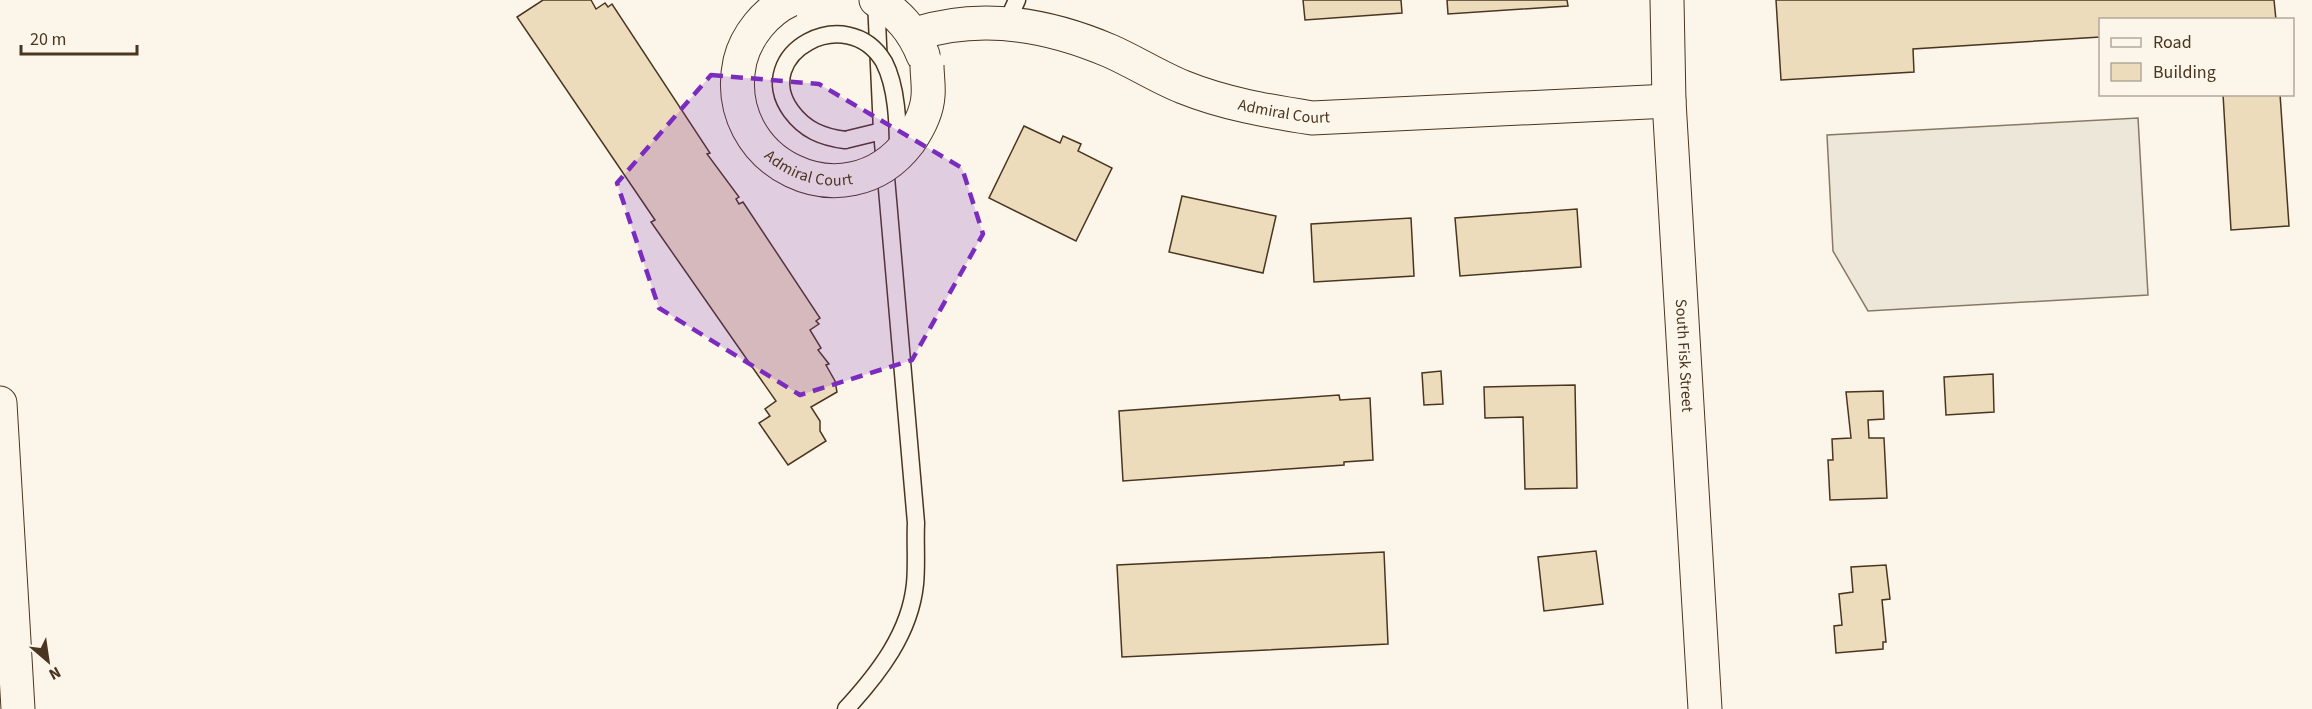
<svg xmlns="http://www.w3.org/2000/svg" width="2312" height="709" font-family="'Source Sans 3',sans-serif">
<rect width="100%" height="100%" fill="#fbf6e9"/>
<path fill="#ede7d9" stroke="#887966" stroke-width="1.5" d="M2138,118L2148,295L1868,311L1833,251L1827,135Z"/>
<g fill="#ecdcbc" stroke="#4a3520" stroke-width="1.5">
<path d="M543,0H591L596,9L605,3L608,7L612,4L710,153L707,154L739,197L736,199L739,204L743,202L820,318L816,321L819,324L810,330L821,348L818,350L829,364L826,365L835,381L837,392L811,407L820,421V431L826,441L788,465L759,423L770,416L765,409L776,401L651,222L655,220L517,17Z"/>
<path d="M1303,0H1401L1402,13L1305,20Z"/>
<path d="M1447,0H1567L1568,6L1448,14Z"/>
<path d="M1776,0H2274L2276,20H2100V37L1913,49L1914,72L1781,80Z"/>
<path d="M2223,94H2280L2289,226L2231,230Z"/>
<path d="M1024,126L1060,143L1063,136L1081,144L1078,151L1112,168L1076,241L989,198Z"/>
<path d="M1182,196L1276,216L1263,273L1169,252Z"/>
<path d="M1577,209L1581,267L1460,276L1455,218Z"/>
<path d="M1411,218L1414,276L1314,282L1311,224Z"/>
<path d="M1441,371L1443,404L1424,405L1422,373Z"/>
<path d="M1993,374L1994,412L1946,415L1944,377Z"/>
<path d="M1575,385L1577,488L1525,489L1523,417L1485,418L1484,387Z"/>
<path d="M1883,391L1884,419L1868,420L1869,438H1884L1887,498L1830,500L1828,460H1833L1832,439L1851,438L1846,392Z"/>
<path d="M1339,395L1340,400L1370,398L1373,460L1344,462V465L1123,481L1119,411Z"/>
<path d="M1596,551L1603,604L1544,611L1538,557Z"/>
<path d="M1384,552L1388,644L1122,657L1117,565Z"/>
<path d="M1886,565L1890,599L1882,600L1886,642H1883V649L1836,653L1834,626L1842,625L1839,594L1853,592L1851,567Z"/>
</g>
<g fill="none" stroke-linecap="round" stroke-linejoin="round">
<defs>
<g id="lane">
<path d="M1007,22L1017,0"/>
<path d="M845,140L882,131"/>
<path d="M846,709C879,673 910,633 915,584C917,564 915,543 916,523L882,131L876,0"/>
</g>
<g id="street">
<path d="M876,0C899,14 913,30 923,55"/>
<path id="s1" d="M1667,0L1669,101L1705,709"/>
<path id="s2" d="M915,34C980,13 1047,24 1110,51C1135,62 1158,77 1183,87C1225,104 1268,111 1312,118L1669,101"/>
<path d="M0,403L18,709"/>
</g>
</defs>
<use href="#lane" stroke="#4a3520" stroke-width="19"/>
<use href="#street" stroke="#4a3520" stroke-width="35"/>
<use href="#lane" stroke="#fbf6e9" stroke-width="16"/>
<use href="#street" stroke="#fbf6e9" stroke-width="33"/>
<defs>
<path id="lane-bridge" d="M845,140C822,137 805,130 791,111C750,54 847,0 884,62C897,87 898,124 898,152"/>
<g id="street-bridge">
<path id="s3" d="M790,0C766,11 746,36 740,61C718,163 846,225 909,142C918,129 927,112 928,96C929,86 927,75 927,65"/>
</g>
</defs>
<use href="#lane-bridge" stroke="#4a3520" stroke-width="19" stroke-linecap="butt"/>
<use href="#street-bridge" stroke="#4a3520" stroke-width="35" stroke-linecap="butt"/>
<use href="#lane-bridge" stroke="#fbf6e9" stroke-width="16"/>
<use href="#street-bridge" stroke="#fbf6e9" stroke-width="33"/>
</g>
<path fill="#7b2cbf" fill-opacity="0.2" stroke="#7b2cbf" stroke-width="4.5" stroke-dasharray="12 8" stroke-linejoin="round" d="M711,75L819,84L962,168L983,234L912,360L800,395L659,308L617,183Z"/>
<g text-anchor="middle" dominant-baseline="central" stroke-width="4.5" stroke-linejoin="round" paint-order="stroke">
<g font-size="16" fill="#4a3520" stroke="#fbf6e9">
<text stroke="none"><textPath href="#s2" startOffset="386">Admiral Court</textPath></text>
<text stroke="none"><textPath href="#s3" startOffset="228">Admiral Court</textPath></text>
<text stroke="none"><textPath href="#s1" startOffset="356">South Fisk Street</textPath></text>
</g>
</g>
<rect x="2099" y="18" width="195" height="78" fill="#fbf6e9" stroke="#b4a999" stroke-width="1.5"/>
<rect x="2111" y="38" width="30" height="9" fill="#fbf6e9" stroke="#b4a999" stroke-width="1.5"/>
<text x="2153" y="48" font-size="18" fill="#4a3520">Road</text>
<rect x="2111" y="63" width="30" height="18" fill="#ecdcbc" stroke="#b4a999" stroke-width="1.5"/>
<text x="2153" y="78" font-size="18" fill="#4a3520">Building</text>
<g transform="translate(48 661) rotate(151)" stroke="#fbf6e9" stroke-width="4.5" paint-order="stroke">
<path d="M0-4.5L10 22L0 15L-10 22Z" fill="#4a3520"/>
<text y="-9" font-size="16" font-weight="bold" text-anchor="middle" fill="#4a3520">N</text>
</g>
<path d="M21 45v9h116v-9" fill="none" stroke="#4a3520" stroke-width="3"/>
<text x="30" y="45" font-size="18" fill="#4a3520" stroke="#fbf6e9" stroke-width="4.5" paint-order="stroke">20 m</text>
</svg>
